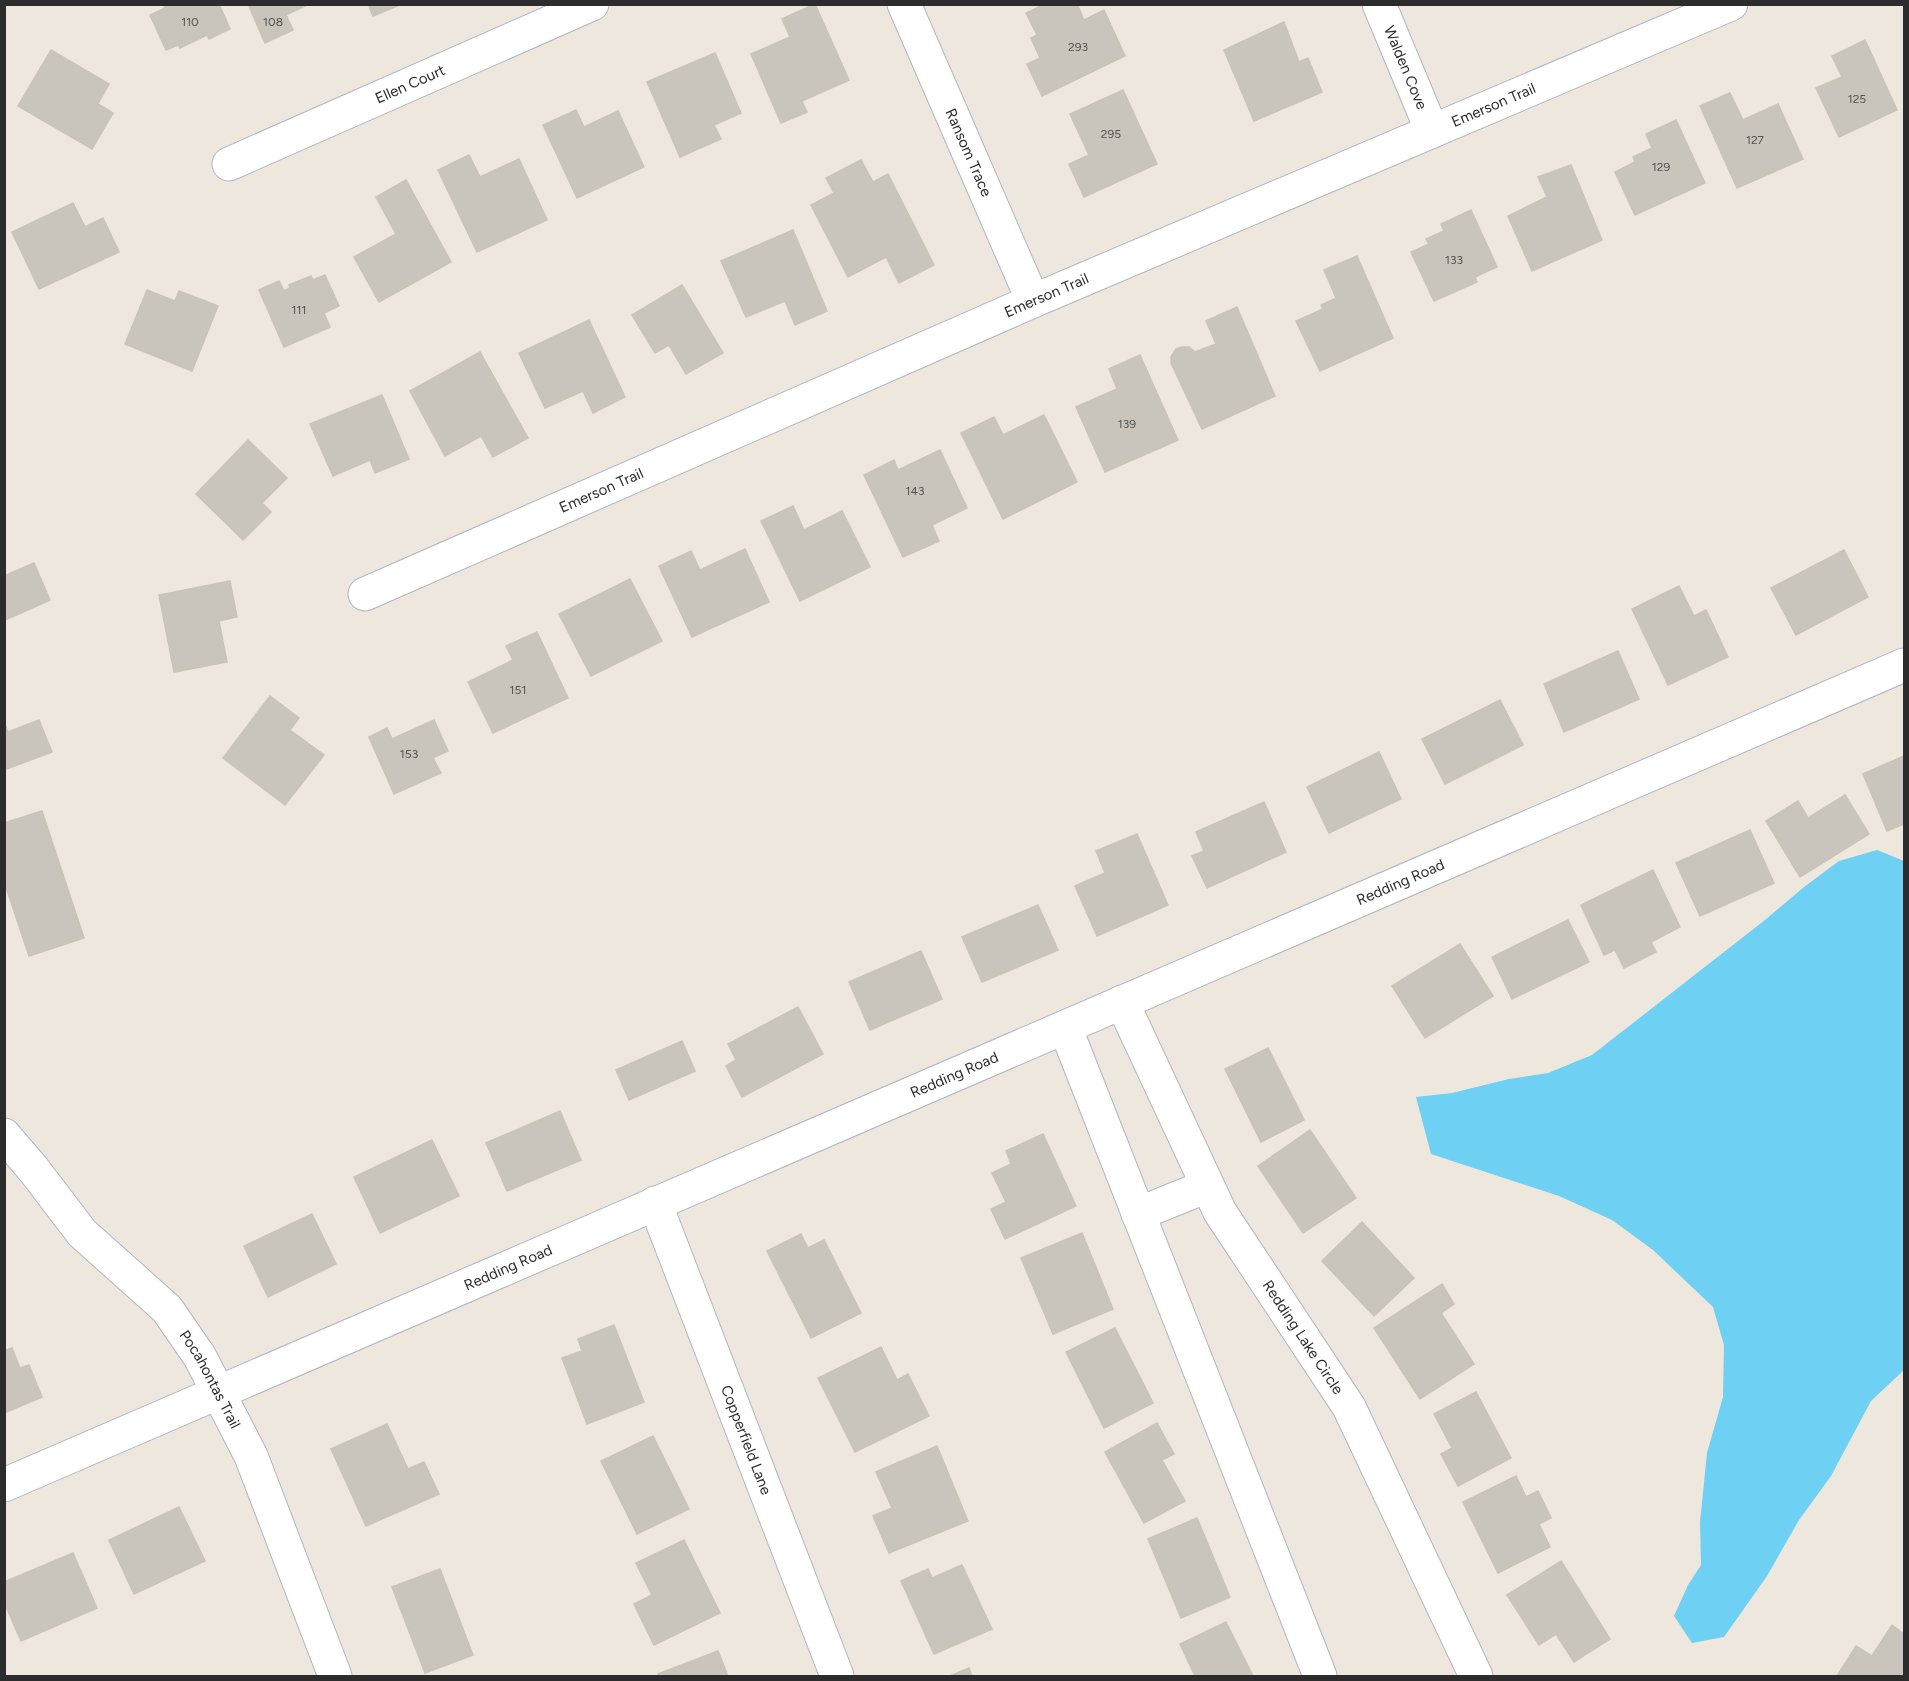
<svg xmlns="http://www.w3.org/2000/svg" width="1909" height="1681" font-family="Figtree,sans-serif">
<rect width="100%" height="100%" fill="#eee7de"/>
<path fill="#6ed0f3" d="M1877,850L1904,861V1370L1871,1401L1831,1476L1799,1520L1767,1576L1724,1637L1692,1643L1674,1616L1688,1585L1701,1565L1700,1522L1707,1453L1723,1397L1724,1345L1713,1307L1653,1250L1612,1220L1559,1196L1431,1154L1416,1097L1452,1093L1509,1079L1548,1073L1592,1055L1765,920L1804,887L1839,861Z"/>
<g fill="#c9c5bc" stroke="#cac3b7" stroke-width="1.5">
<path d="M164,4H219L230,29L209,39L207,35L180,48L178,45L166,50L150,15L165,8Z"/>
<path d="M248,4H309L286,15L293,30L265,43Z"/>
<path d="M368,4H402L373,16Z"/>
<path d="M815,4L849,80L802,101L807,112L781,123L751,54L790,37L782,19Z"/>
<path d="M1045,4H1077L1084,20L1104,10L1125,56L1042,96L1027,64L1040,58L1031,38L1037,35L1026,13Z"/>
<path d="M1284,22L1299,62L1308,58L1322,92L1254,121L1224,50Z"/>
<path d="M1865,40L1897,110L1839,137L1816,88L1842,77L1832,56Z"/>
<path d="M51,50L109,84L98,104L113,113L92,149L18,106Z"/>
<path d="M715,53L741,113L714,125L721,139L680,157L647,82Z"/>
<path d="M1123,90L1157,164L1084,197L1069,164L1089,155L1070,114Z"/>
<path d="M1730,93L1743,120L1778,104L1803,159L1737,188L1700,106Z"/>
<path d="M576,110L584,127L618,111L644,167L577,198L543,125Z"/>
<path d="M1676,120L1705,183L1635,215L1615,172L1635,162L1633,157L1652,148L1646,134Z"/>
<path d="M469,155L480,177L519,159L547,220L477,252L438,170Z"/>
<path d="M861,160L873,182L888,174L934,265L899,283L886,257L848,277L811,205L834,193L826,178Z"/>
<path d="M1571,165L1602,240L1532,271L1508,216L1547,197L1538,177Z"/>
<path d="M406,180L451,262L379,302L354,257L396,234L376,197Z"/>
<path d="M73,203L85,227L103,218L119,252L39,289L12,232Z"/>
<path d="M1471,210L1497,267L1475,277L1477,282L1434,301L1411,252L1429,244L1426,239L1444,231L1441,224Z"/>
<path d="M793,230L827,311L795,325L785,301L746,317L721,261Z"/>
<path d="M1357,256L1393,338L1320,371L1296,321L1323,309L1321,305L1336,298L1324,270Z"/>
<path d="M325,275L339,306L324,313L330,327L284,347L259,290L279,281L284,291L290,288L289,285L311,276L313,280Z"/>
<path d="M682,285L723,353L686,374L669,345L655,353L632,315Z"/>
<path d="M147,290L175,301L179,291L218,306L192,371L125,344Z"/>
<path d="M1237,307L1275,396L1202,429L1171,363V357L1176,349L1182,347H1189L1195,352L1216,344L1206,321Z"/>
<path d="M589,320L625,397L593,413L583,391L545,408L519,353Z"/>
<path d="M480,352L528,438L493,457L481,436L445,456L410,391Z"/>
<path d="M1140,355L1178,440L1105,472L1076,407L1117,389L1109,369Z"/>
<path d="M382,395L409,459L375,473L370,460L333,476L310,424Z"/>
<path d="M1044,415L1077,482L1003,519L961,433L994,417L1003,435Z"/>
<path d="M248,440L287,478L262,503L271,512L243,540L196,494Z"/>
<path d="M940,450L967,508L932,525L939,541L903,557L864,475L894,460L898,470Z"/>
<path d="M793,506L804,530L842,511L870,567L800,601L761,521Z"/>
<path d="M745,549L769,602L692,637L659,566L691,551L700,570Z"/>
<path d="M1844,550L1868,597L1796,635L1771,588Z"/>
<path d="M34,563L50,600L5,620L4,576Z"/>
<path d="M630,579L662,641L591,676L559,614Z"/>
<path d="M230,581L237,617L219,621L227,662L174,672L159,595Z"/>
<path d="M1679,586L1694,616L1706,610L1728,657L1668,685L1632,609Z"/>
<path d="M537,632L568,698L493,733L468,682L513,660L506,646Z"/>
<path d="M1618,651L1639,699L1564,732L1544,684Z"/>
<path d="M270,696L299,718L290,730L324,755L285,805L223,758Z"/>
<path d="M1500,700L1523,745L1445,784L1422,739Z"/>
<path d="M39,720L52,752L4,770V722L8,732Z"/>
<path d="M434,720L448,751L433,758L441,773L394,794L369,737L387,728L392,739Z"/>
<path d="M1379,752L1401,799L1329,833L1307,787Z"/>
<path d="M1904,756V824L1887,831L1863,774Z"/>
<path d="M1845,795L1869,834L1800,877L1766,821L1798,801L1808,818Z"/>
<path d="M1264,802L1286,852L1207,888L1192,856L1204,851L1196,832Z"/>
<path d="M42,811L84,938L29,956L4,881V823Z"/>
<path d="M1750,830L1774,883L1700,916L1676,863Z"/>
<path d="M1137,834L1168,905L1097,936L1075,886L1105,873L1096,851Z"/>
<path d="M1653,870L1680,927L1651,942L1656,952L1624,968L1615,950L1604,955L1581,905Z"/>
<path d="M1038,905L1058,950L982,982L962,937Z"/>
<path d="M1568,920L1589,962L1512,999L1492,957Z"/>
<path d="M1460,944L1493,996L1425,1038L1392,986Z"/>
<path d="M921,951L942,999L870,1030L849,982Z"/>
<path d="M798,1007L823,1054L742,1097L726,1066L736,1060L728,1044Z"/>
<path d="M682,1041L695,1071L629,1100L616,1070Z"/>
<path d="M1268,1048L1304,1120L1261,1142L1225,1069Z"/>
<path d="M560,1111L581,1160L507,1191L486,1143Z"/>
<path d="M1310,1130L1356,1198L1303,1233L1258,1166Z"/>
<path d="M1043,1134L1076,1206L1005,1239L991,1209L1006,1202L992,1173L1011,1164L1006,1151Z"/>
<path d="M432,1140L459,1196L380,1233L354,1177Z"/>
<path d="M312,1214L336,1264L268,1297L244,1246Z"/>
<path d="M1362,1222L1414,1278L1374,1316L1322,1261Z"/>
<path d="M1082,1233L1113,1309L1053,1334L1021,1258Z"/>
<path d="M801,1234L808,1248L824,1240L861,1313L811,1338L767,1251Z"/>
<path d="M1442,1284L1454,1304L1441,1313L1474,1364L1420,1399L1374,1328Z"/>
<path d="M614,1325L644,1402L587,1424L562,1358L582,1351L578,1339Z"/>
<path d="M1115,1328L1153,1403L1104,1428L1066,1352Z"/>
<path d="M881,1347L897,1380L908,1374L929,1416L855,1452L818,1378Z"/>
<path d="M12,1348L20,1368L29,1365L42,1397L4,1413V1351Z"/>
<path d="M1476,1392L1511,1458L1458,1486L1441,1454L1452,1448L1434,1414Z"/>
<path d="M1157,1423L1174,1454L1162,1460L1185,1501L1144,1523L1105,1452Z"/>
<path d="M387,1424L408,1469L424,1462L439,1494L366,1526L331,1449Z"/>
<path d="M653,1436L689,1509L637,1534L601,1461Z"/>
<path d="M937,1446L968,1521L889,1553L873,1516L892,1508L876,1472Z"/>
<path d="M1516,1476L1526,1497L1538,1491L1551,1518L1539,1524L1550,1547L1498,1573L1463,1502Z"/>
<path d="M179,1507L205,1561L134,1594L109,1540Z"/>
<path d="M1197,1518L1230,1597L1181,1618L1148,1539Z"/>
<path d="M684,1540L720,1613L654,1645L634,1604L652,1595L636,1563Z"/>
<path d="M73,1553L97,1608L21,1641L4,1602V1582Z"/>
<path d="M1561,1561L1610,1639L1574,1662L1556,1634L1539,1645L1507,1595Z"/>
<path d="M962,1565L992,1629L934,1654L901,1581L928,1569L932,1578Z"/>
<path d="M440,1569L473,1655L425,1673L392,1587Z"/>
<path d="M1226,1622L1253,1676H1195L1180,1644Z"/>
<path d="M1892,1625L1904,1634V1676H1837L1856,1646L1872,1656Z"/>
<path d="M718,1651L728,1676H659L658,1674Z"/>
<path d="M969,1668L972,1676H950Z"/>
</g>
<g fill="none" stroke-linecap="round" stroke-linejoin="round">
<defs>
<g id="minor">
<path id="s1" d="M904,4L1033,301"/>
<path id="s2" d="M1379,4L1432,131"/>
<path id="s3" d="M229,164L592,4"/>
<path id="s4" d="M365,594L1033,301L1731,4"/>
<path id="s5" d="M1122,1002L1220,1212L1349,1407L1476,1676"/>
<path d="M1065,1027L1320,1676"/>
<path id="s6" d="M4,1135L34,1170L82,1233L167,1309L200,1357L251,1456L335,1676"/>
<path id="s7" d="M655,1203L837,1676"/>
<path d="M1138,1214L1207,1186"/>
<path id="s8" d="M4,1485L1904,665"/>
</g>
</defs>
<use href="#minor" stroke="#b2b4c0" stroke-width="35"/>
<use href="#minor" stroke="#fff" stroke-width="33"/>
</g>
<g text-anchor="middle" dominant-baseline="central" stroke-width="6" stroke-linejoin="round" paint-order="stroke">
<g font-size="12" fill="#535250">
<text x="190" y="22">110</text>
<text x="273" y="22">108</text>
<text x="1078" y="47">293</text>
<text x="1857" y="99">125</text>
<text x="1111" y="134">295</text>
<text x="1755" y="140">127</text>
<text x="1661" y="167">129</text>
<text x="1454" y="260">133</text>
<text x="299" y="310">111</text>
<text x="1127" y="424">139</text>
<text x="915" y="491">143</text>
<text x="518" y="690">151</text>
<text x="409" y="754">153</text>
</g>
<g font-size="15" fill="#2c2c2c" stroke="#fff">
<text stroke="none"><textPath href="#s2" startOffset="69">Walden Cove</textPath></text>
<text stroke="none"><textPath href="#s3" startOffset="198">Ellen Court</textPath></text>
<text stroke="none"><textPath href="#s4" startOffset="1230">Emerson Trail</textPath></text>
<text stroke="none"><textPath href="#s1" startOffset="162">Ransom Trace</textPath></text>
<text stroke="none"><textPath href="#s4" startOffset="744">Emerson Trail</textPath></text>
<text stroke="none"><textPath href="#s4" startOffset="258">Emerson Trail</textPath></text>
<text stroke="none"><textPath href="#s8" startOffset="1521">Redding Road</textPath></text>
<text stroke="none"><textPath href="#s8" startOffset="1035">Redding Road</textPath></text>
<text stroke="none"><textPath href="#s8" startOffset="549">Redding Road</textPath></text>
<text stroke="none"><textPath href="#s5" startOffset="382">Redding Lake Circle</textPath></text>
<text stroke="none"><textPath href="#s6" startOffset="322">Pocahontas Trail</textPath></text>
<text stroke="none"><textPath href="#s7" startOffset="254">Copperfield Lane</textPath></text>
</g>
</g>
<rect width="1909" height="1681" fill="none" stroke="#2c2c2c" stroke-width="12"/>
</svg>
